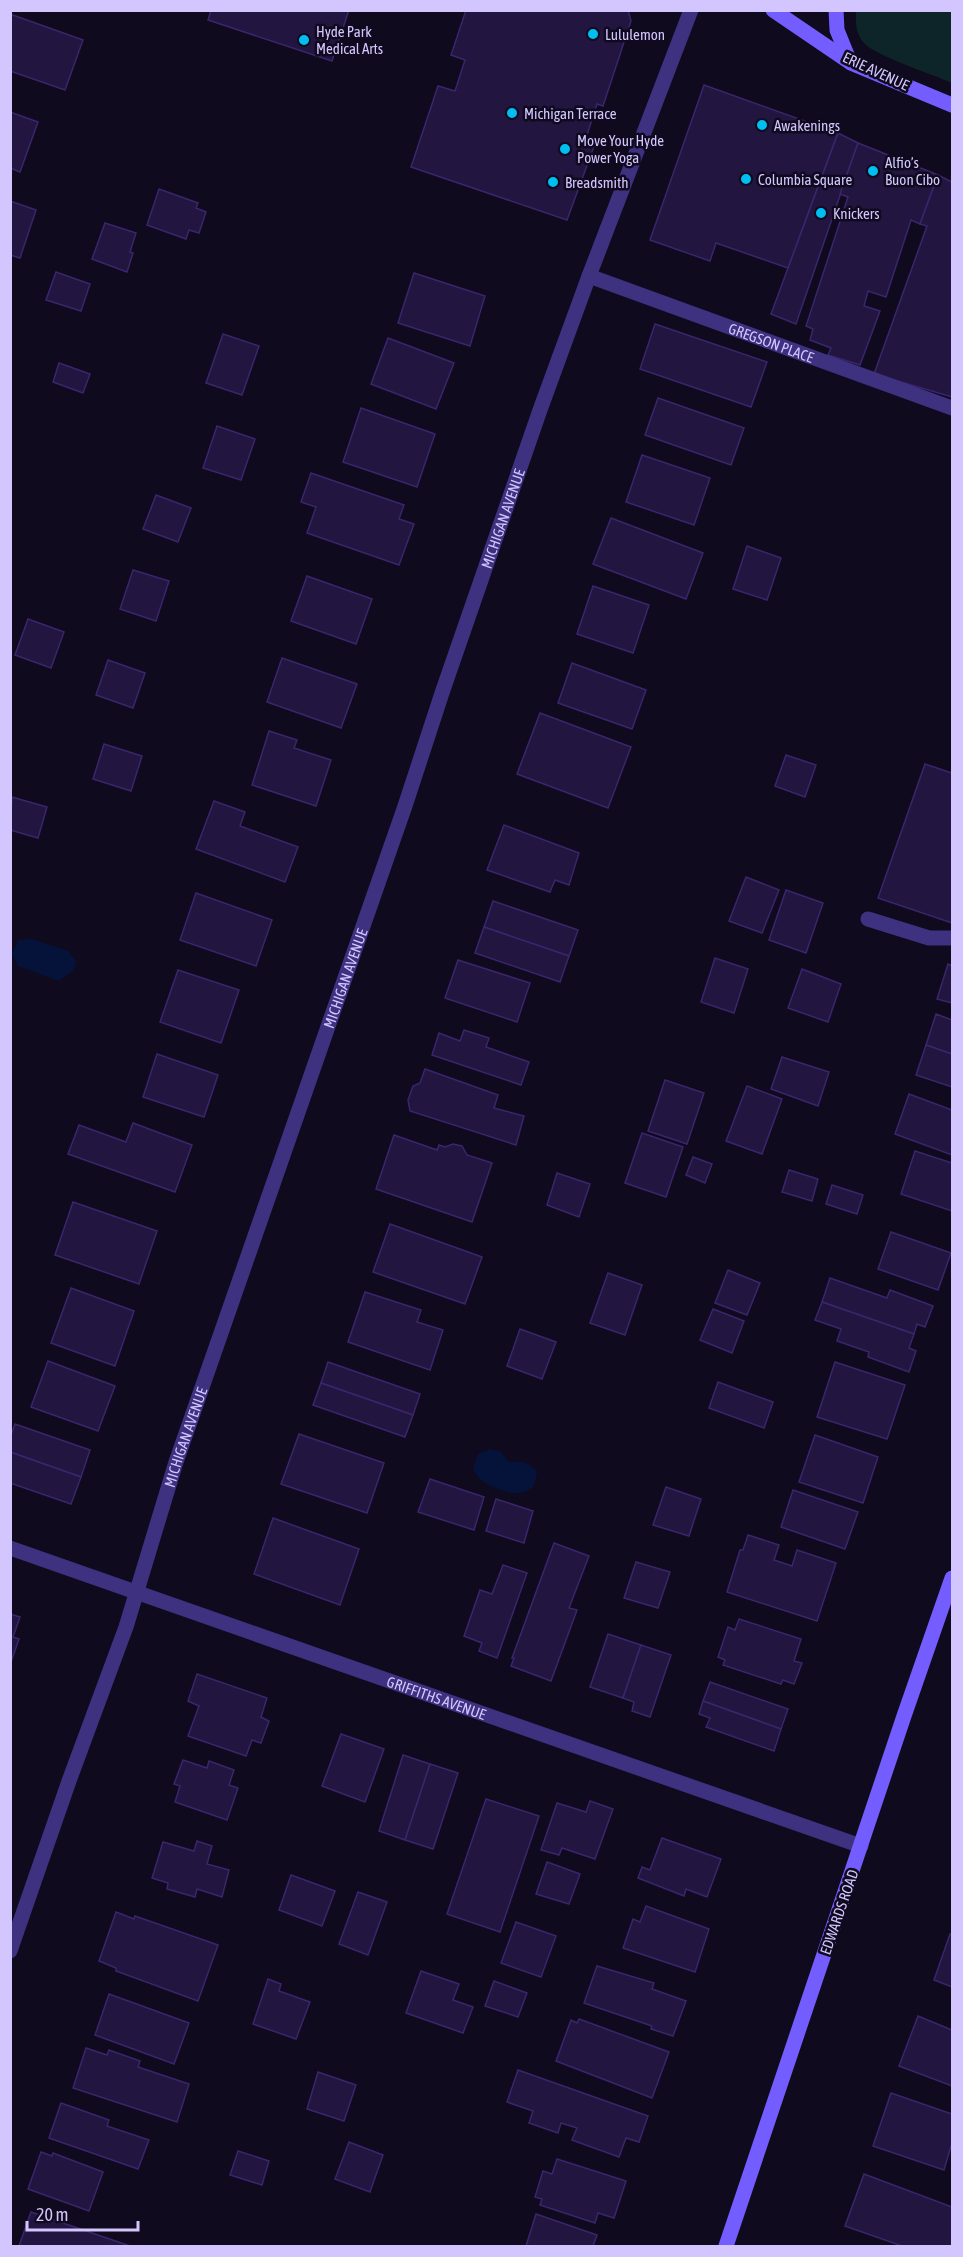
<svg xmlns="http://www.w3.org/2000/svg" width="963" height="2257" font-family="'Asap Condensed',sans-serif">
<rect width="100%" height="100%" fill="#0f0a1d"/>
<path fill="#0d2528" d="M856,11H952V83C934,75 873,55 863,42C855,32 856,22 856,11Z"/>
<g fill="#05133b">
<path d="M32,939L68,951L76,961L74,970L59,981L18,966L12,954L18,940Z"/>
<path d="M490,1449L501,1452L509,1462C522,1461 529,1462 537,1472C536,1478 535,1486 530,1489C517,1499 492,1488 481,1480C477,1477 475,1472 473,1468L478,1454Z"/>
</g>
<g fill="#22153f" stroke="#3b256d" stroke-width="1.5">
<path d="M211,10H349L332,61L208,20Z"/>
<path d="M466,10H628L631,21L603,106L597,104L586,138L596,141L567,220L411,167L438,86L455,91L465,60L451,55Z"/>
<path d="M10,14L83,40L65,90L10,71Z"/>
<path d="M704,85L838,133L788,268L716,243L710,261L650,240Z"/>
<path d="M10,112L38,122L20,172L10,168Z"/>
<path d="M838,133L858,143L796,324L771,314Z"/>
<path d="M858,143L938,175L920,224L911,220L886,297L868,291L864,306L880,311L860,365L828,355L831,348L810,340L813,329L806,326L848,197L840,194Z"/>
<path d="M938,175L952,182V397L874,374L927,226L920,224Z"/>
<path d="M159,189L198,203L196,208L206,212L199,233L189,230L186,239L147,225Z"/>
<path d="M10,201L36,210L20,258L10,255Z"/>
<path d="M105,223L136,233L130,252L133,253L127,272L92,259Z"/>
<path d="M56,272L90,284L81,311L46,300Z"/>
<path d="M414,273L485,296L470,346L398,323Z"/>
<path d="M655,324L767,362L751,407L640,369Z"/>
<path d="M223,334L259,346L242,395L206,383Z"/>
<path d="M388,338L454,363L436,409L371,384Z"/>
<path d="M59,363L90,374L83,393L53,382Z"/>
<path d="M658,398L744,428L731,465L645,435Z"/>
<path d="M361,408L435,434L417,487L343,462Z"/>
<path d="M217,426L255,439L241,480L203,468Z"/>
<path d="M642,455L710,478L694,525L626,502Z"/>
<path d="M311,473L404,505L399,519L414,524L399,565L307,533L316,507L301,502Z"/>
<path d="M156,495L191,508L178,542L143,529Z"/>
<path d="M611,518L703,553L686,599L593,564Z"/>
<path d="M747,546L781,558L767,600L733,589Z"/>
<path d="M133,570L169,581L156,621L120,609Z"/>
<path d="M307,576L372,599L356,644L291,621Z"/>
<path d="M593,586L649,605L633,653L577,634Z"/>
<path d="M28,619L64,632L51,668L15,655Z"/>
<path d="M282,658L357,684L341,728L267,702Z"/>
<path d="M108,660L145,673L133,708L96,695Z"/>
<path d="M572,663L646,690L632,729L558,703Z"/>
<path d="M540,713L631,747L608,808L517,774Z"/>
<path d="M269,731L297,740L294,748L331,760L316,806L252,785Z"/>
<path d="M104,744L142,756L131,791L93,779Z"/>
<path d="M786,755L816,765L805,797L775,786Z"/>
<path d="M925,764L952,773V923L878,898Z"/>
<path d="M12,797L47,807L38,838L10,830Z"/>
<path d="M214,801L245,812L240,826L298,847L285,882L196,849Z"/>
<path d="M504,825L579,853L569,885L555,880L550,892L487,870Z"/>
<path d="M746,877L779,890L762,933L729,921Z"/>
<path d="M786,890L823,903L806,953L769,940Z"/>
<path d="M196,893L272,920L256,966L180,940Z"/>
<path d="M493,901L578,930L569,956L484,927Z"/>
<path d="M484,927L569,956L560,982L475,953Z"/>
<path d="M715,958L748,969L734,1013L701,1002Z"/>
<path d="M458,960L530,983L517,1022L445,998Z"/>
<path d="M948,964L952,966V1003L937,999Z"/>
<path d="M802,969L841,984L828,1022L788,1008Z"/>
<path d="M178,970L239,990L221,1043L160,1022Z"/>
<path d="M936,1014L952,1020V1054L926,1045Z"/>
<path d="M464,1030L489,1038L486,1047L529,1062L521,1085L432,1055L439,1033L460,1041Z"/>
<path d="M926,1045L952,1054V1087L916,1075Z"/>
<path d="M157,1054L218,1075L204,1117L143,1097Z"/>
<path d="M782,1057L829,1072L818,1106L771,1089Z"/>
<path d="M425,1069L498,1095L494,1108L524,1116L516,1145L410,1111L408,1100L413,1086L420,1083Z"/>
<path d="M665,1080L704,1093L687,1144L648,1131Z"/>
<path d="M747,1086L782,1099L762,1154L726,1141Z"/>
<path d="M909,1094L952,1110V1155L895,1134Z"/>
<path d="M133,1123L192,1145L175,1192L68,1154L79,1125L126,1142Z"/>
<path d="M642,1133L683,1147L666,1197L625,1183Z"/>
<path d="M394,1135L437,1150L439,1145L445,1147L453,1144L462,1146L467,1155L492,1163L472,1222L376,1189Z"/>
<path d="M915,1151L952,1163V1211L901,1194Z"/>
<path d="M693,1157L712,1164L705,1183L686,1175Z"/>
<path d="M789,1170L818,1179L812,1201L782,1192Z"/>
<path d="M557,1173L590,1184L579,1217L547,1205Z"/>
<path d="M832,1185L863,1195L857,1214L826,1204Z"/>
<path d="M73,1202L157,1231L139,1284L55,1255Z"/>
<path d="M390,1224L482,1257L465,1304L373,1272Z"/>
<path d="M891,1232L951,1253L938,1290L878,1269Z"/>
<path d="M728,1270L760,1283L747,1315L715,1303Z"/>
<path d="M608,1273L642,1285L625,1335L590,1323Z"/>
<path d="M830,1278L887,1298L890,1290L933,1306L925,1327L917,1324L914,1334L822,1302Z"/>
<path d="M71,1288L134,1311L115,1366L51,1343Z"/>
<path d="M365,1292L421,1310L417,1322L443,1330L430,1370L348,1342Z"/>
<path d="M822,1302L914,1334L909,1348L916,1351L909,1372L868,1357L869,1352L837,1341L841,1329L815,1320Z"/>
<path d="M713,1309L744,1321L732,1353L700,1340Z"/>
<path d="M520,1329L556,1342L542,1379L507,1366Z"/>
<path d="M48,1361L115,1386L98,1431L31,1407Z"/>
<path d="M328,1362L420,1394L413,1415L321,1383Z"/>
<path d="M835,1362L905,1385L887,1439L817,1417Z"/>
<path d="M718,1382L773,1402L764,1428L709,1408Z"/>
<path d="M321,1383L413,1415L405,1437L313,1405Z"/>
<path d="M15,1424L90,1450L81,1477L10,1452V1438Z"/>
<path d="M299,1434L384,1463L367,1513L281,1484Z"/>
<path d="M815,1435L878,1457L863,1503L799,1482Z"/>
<path d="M10,1452L81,1477L71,1504L10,1483Z"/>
<path d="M430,1479L484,1497L474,1530L418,1512Z"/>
<path d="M666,1487L701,1499L689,1536L653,1525Z"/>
<path d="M793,1490L858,1512L845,1549L781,1527Z"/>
<path d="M496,1499L533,1511L524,1543L486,1531Z"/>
<path d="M273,1518L359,1549L340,1605L254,1574Z"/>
<path d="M748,1535L779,1545L774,1560L792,1566L797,1550L836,1563L817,1621L727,1592L740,1550H743Z"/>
<path d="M554,1543L589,1556L569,1608L577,1610L551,1681L511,1666L514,1658H512Z"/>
<path d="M636,1562L670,1572L658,1608L624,1598Z"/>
<path d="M503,1565L527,1573L497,1658L479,1651L482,1643L464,1636L480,1590L492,1594Z"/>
<path d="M10,1614L20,1617L13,1637L19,1639L10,1665Z"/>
<path d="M739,1619L801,1639L794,1661L802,1663L794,1684L783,1680L781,1684L723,1665L725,1660L718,1657L728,1627L735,1630Z"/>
<path d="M608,1634L641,1645L623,1698L590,1687Z"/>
<path d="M641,1645L671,1655L650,1717L632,1711L634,1702L623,1698Z"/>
<path d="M197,1674L267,1698L261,1717L269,1721L261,1743L252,1740L246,1756L188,1736L199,1706L188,1701Z"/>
<path d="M710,1682L788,1709L781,1729L703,1701Z"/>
<path d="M703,1701L781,1729L774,1751L706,1727L710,1718L699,1714Z"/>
<path d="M341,1734L384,1749L365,1802L322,1786Z"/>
<path d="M403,1755L430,1764L405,1840L379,1831Z"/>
<path d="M183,1760L207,1768L209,1761L234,1770L229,1785L238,1788L227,1820L175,1802L180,1786L174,1784Z"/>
<path d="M430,1764L458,1773L433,1849L405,1840Z"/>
<path d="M486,1799L539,1816L500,1932L447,1914Z"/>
<path d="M590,1801L613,1809L595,1859L562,1848L559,1855L541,1850L557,1803L586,1812Z"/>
<path d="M662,1838L721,1859L707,1897L686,1889L684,1896L638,1878L642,1867L650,1870Z"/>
<path d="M197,1841L212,1846L207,1864L229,1870L222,1897L197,1889L195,1897L167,1889L168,1883L152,1878L163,1842L194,1851Z"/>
<path d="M547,1862L580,1874L569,1904L536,1894Z"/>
<path d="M291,1875L335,1891L322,1926L279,1910Z"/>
<path d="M358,1892L387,1902L368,1955L339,1944Z"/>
<path d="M646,1906L709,1929L695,1972L623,1948L633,1919L640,1922Z"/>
<path d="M116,1912L134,1919L135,1916L218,1945L198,2001L116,1971V1968L99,1961Z"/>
<path d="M516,1922L556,1936L541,1977L501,1963Z"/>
<path d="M950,1934L952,1935V1987L934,1980Z"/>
<path d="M597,1966L654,1983L652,1989L686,2001L673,2036L651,2029L652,2026L584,2003Z"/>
<path d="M421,1971L459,1984L453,2000L473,2007L463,2033L406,2013Z"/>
<path d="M268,1979L281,1984L279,1991L310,2002L296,2039L253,2024Z"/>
<path d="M494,1981L527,1993L518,2017L485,2006Z"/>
<path d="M109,1994L189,2023L174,2064L95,2035Z"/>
<path d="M918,2016L952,2030V2086L899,2066Z"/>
<path d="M579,2019L669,2052L652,2098L556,2061L571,2020L577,2023Z"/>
<path d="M86,2048L107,2055L109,2050L140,2061L138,2067L189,2084L177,2122L73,2088Z"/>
<path d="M518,2070L648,2116L639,2142L626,2138L619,2157L572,2140L577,2128L561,2123L558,2133L529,2123L533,2111L507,2102Z"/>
<path d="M318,2072L356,2085L344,2121L307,2109Z"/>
<path d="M891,2093L952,2114V2143L944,2170L873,2146Z"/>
<path d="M61,2103L109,2120L107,2126L149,2140L138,2169L49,2138Z"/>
<path d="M349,2142L383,2155L370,2192L335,2179Z"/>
<path d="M238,2151L269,2161L262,2185L230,2175Z"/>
<path d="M41,2152L52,2156L53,2153L103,2172L89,2211L28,2189Z"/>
<path d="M557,2159L626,2181L614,2218L598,2213L595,2223L540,2205L542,2199L535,2197L543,2171L552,2174Z"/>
<path d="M864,2174L952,2207V2246H902L845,2226Z"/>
<path d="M31,2212L130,2246H19Z"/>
<path d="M536,2214L597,2235L593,2246H526Z"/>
</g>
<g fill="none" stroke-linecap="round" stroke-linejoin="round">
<g stroke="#3d3180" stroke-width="15">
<path id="s1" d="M589,276L952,408"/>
<path d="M868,919L929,938H952"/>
</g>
<g stroke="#3d3180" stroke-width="15">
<path id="s2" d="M10,1548L861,1846"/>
<path id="s3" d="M10,1951L69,1781L126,1627L176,1462L405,806L443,690L540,410L589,276L691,10"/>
</g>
<g stroke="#735dff" stroke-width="15">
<path d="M773,10L851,63L952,105"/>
<path d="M836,10L837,30L850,62"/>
<path d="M726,2246L904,1716L952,1578"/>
</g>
</g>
<g fill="#00bef1" stroke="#0f0a1d" stroke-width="2">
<circle cx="593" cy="34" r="6"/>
<circle cx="304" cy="40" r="6"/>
<circle cx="512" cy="113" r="6"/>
<circle cx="762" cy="125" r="6"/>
<circle cx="565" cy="149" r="6"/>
<circle cx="873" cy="171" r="6"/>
<circle cx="746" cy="179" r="6"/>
<circle cx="553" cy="182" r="6"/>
<circle cx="821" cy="213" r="6"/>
</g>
<g text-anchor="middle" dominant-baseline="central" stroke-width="5" stroke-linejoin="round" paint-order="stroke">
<g font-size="15" fill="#d3c6ff" stroke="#0f0a1d" text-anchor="start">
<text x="316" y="31">Hyde Park<tspan x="316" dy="17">Medical Arts</tspan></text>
<text x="605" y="34">Lululemon</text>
<text x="524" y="113">Michigan Terrace</text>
<text x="774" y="125">Awakenings</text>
<text x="577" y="140">Move Your Hyde<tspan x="577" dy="17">Power Yoga</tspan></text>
<text x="885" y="162">Alfio’s<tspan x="885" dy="17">Buon Cibo</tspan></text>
<text x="758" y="179">Columbia Square</text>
<text x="565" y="182">Breadsmith</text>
<text x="833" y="213">Knickers</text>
</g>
<g font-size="15" fill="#d3c6ff" stroke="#0f0a1d">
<text transform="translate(876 71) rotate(25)">ERIE AVENUE</text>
<text stroke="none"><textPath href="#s1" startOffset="194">GREGSON PLACE</textPath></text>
<text stroke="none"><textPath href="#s3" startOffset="1515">MICHIGAN AVENUE</textPath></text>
<text stroke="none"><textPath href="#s3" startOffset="1029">MICHIGAN AVENUE</textPath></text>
<text stroke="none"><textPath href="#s3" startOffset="543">MICHIGAN AVENUE</textPath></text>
<text stroke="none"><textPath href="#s2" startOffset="452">GRIFFITHS AVENUE</textPath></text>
<text transform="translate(839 1912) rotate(-71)">EDWARDS ROAD</text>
</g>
</g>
<rect width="963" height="2257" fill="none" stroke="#d3c6ff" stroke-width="24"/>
<path d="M27 2221v9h111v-9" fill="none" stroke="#d3c6ff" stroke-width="3"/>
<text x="36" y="2221" font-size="18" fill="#d3c6ff" stroke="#0f0a1d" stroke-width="4.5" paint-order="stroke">20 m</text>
</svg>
